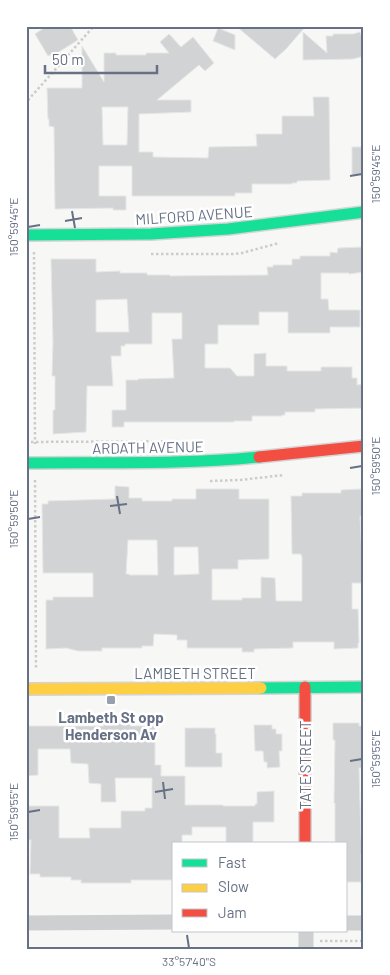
<svg xmlns="http://www.w3.org/2000/svg" width="390" height="975" font-family="Barlow,sans-serif">
<rect width="100%" height="100%" fill="#f7f7f6"/>
<g fill="#d2d3d4" stroke="#e6e6e6" fill-rule="evenodd">
<path d="M47,26H70L78,40L57,53L56,52L48,56L35,34Z"/>
<path d="M236,26H306L286,49L275,59Z"/>
<path d="M218,28L235,35V50L213,41Z"/>
<path d="M303,32L327,53L326,36H333V34H353L360,32L361,35L364,34V56L353,59L303,60Z"/>
<path d="M169,34L181,47L193,37L214,63L205,71L199,65L157,100H191V112L139,114V152H153V157L208,158L209,147L257,146L256,134H282V116H314L313,97H329L330,180L297,181V183H292V184H252V193H235V196H132V166H99V196H126V210H113V208L55,209L54,127L49,126V119H48L47,88H82V46L104,82V53H116V55H146V53H169L160,42ZM102,107H128L127,145H103Z"/>
<rect x="352" y="147" width="12" height="28"/>
<path d="M364,247V272L349,274V273H321V299H328L329,310H360V327H330V333H288V312H259V325H218V344H205V368H230L237,376H254V354L266,353V366H287V371H321V367H352V378H357V385L364,384V408L315,409V412H285V415H282V416H252V421H234V422H124V427H112V410H126V380H138V379L174,378L172,339H182V313H152V344H125V346H121V356H111L113,386H87L86,432L53,434V410H55V376H52L53,342L51,259H96V272L120,271V273H147V275H170V276L268,275L267,267H273V265H292V259H300V256H330V252L337,253L338,248ZM127,299L129,332H96V300Z"/>
<path d="M115,486L129,487V498H142V501H172V499H196V489H239V499H269V559L238,560V569H212V600H242V598H261V577L275,578L276,601H302V556H301V554H292L291,496H302V493H341V490L361,489L362,516H360L363,583H352V609H358L359,643H358V648L334,649V642H293V648L254,649V652H242V648H187V640H177V635L154,634L153,646H142V648H102V651H78L66,648L46,649V600H53V597H93V573H43L42,504H48V501L115,499ZM128,540H157L158,575H129V574H126ZM174,547H198L199,574L174,575Z"/>
<path d="M130,723V726H155V765H161V776H185V805H223V806H255V804H257V792L274,791V822H253V844H226V827H192V835H182V844H174V880H131V883H81V880H71V877H40V874H30L31,840H26V806H59V838H90L89,828H121V811H145V808H152V778H115L116,802H101V784L89,783L88,764L71,763L70,749H38V775L26,776V726H104L103,724Z"/>
<path d="M333,723H359V726H364V768H359L361,840H364V854H361V882H346V844H335V803H334L335,740H333Z"/>
<path d="M254,725H272V729H276V734H282V751H279L280,767L267,768V762H264L263,751H255Z"/>
<path d="M185,728H215V734H216V753H222V767H185Z"/>
</g>
<g fill="none" stroke-linecap="round" stroke-linejoin="round">
<defs>
<g id="fast">
<path d="M26,235L151,234L228,229L364,212"/>
<path d="M26,463C103,462 182,465 259,457"/>
<path d="M261,688L364,687"/>
</g>
<path id="slow" d="M26,689L261,688"/>
<g id="jam">
<path d="M259,457L364,446"/>
<path d="M305,687V844"/>
</g>
</defs>
<use href="#fast" stroke="#d4d4d5" stroke-width="14"/>
<use href="#slow" stroke="#d4d4d5" stroke-width="14"/>
<use href="#jam" stroke="#d4d4d5" stroke-width="14"/>
<g stroke="#cccccd" stroke-width="2.5" stroke-dasharray="2.5 2.5" stroke-linecap="butt">
<path d="M26,105L29,99L94,26"/>
<path d="M34,252L35,444"/>
<path d="M151,254H235L242,253L279,243"/>
<path d="M26,442L197,441"/>
<path d="M35,480L36,668"/>
<path d="M210,481L240,480L284,475"/>
<path d="M320,941H364"/>
</g>
<g stroke="#cecfd1" stroke-width="15">
<path d="M26,923L174,922"/>
<path d="M346,923H364"/>
<path d="M306,931V949"/>
</g>
<use href="#fast" stroke="#16e098" stroke-width="11"/>
<use href="#slow" stroke="#ffcf43" stroke-width="11"/>
<use href="#jam" stroke="#f24e42" stroke-width="11"/>
</g>
<path fill="none" stroke="#677185" stroke-width="2" d="M350,176L362,174M72,211L75,228M65,221L82,218M28,227L40,225M350,468L362,466M117,496L120,514M110,506L127,504M28,519L40,517M350,761L362,759M163,782L165,799M155,792L173,789M28,812L40,810M187,935L189,948"/>
<rect fill="#99a0ad" stroke="#fff" stroke-width="2" x="106" y="695" width="10" height="10" rx="2.5"/>
<g text-anchor="middle" dominant-baseline="central" stroke-width="5" stroke-linejoin="round" paint-order="stroke">
<g font-size="15" fill="#677185" stroke="#fff">
<text transform="translate(194 215) rotate(-4)">MILFORD AVENUE</text>
<text transform="translate(148 447) rotate(-1)">ARDATH AVENUE</text>
<text x="195" y="673">LAMBETH STREET</text>
<text transform="translate(305 765) rotate(-90)">TATE STREET</text>
</g>
<g font-size="15" font-weight="bold" fill="#677185" stroke="#fff">
<text x="111" y="717">Lambeth St opp<tspan x="111" dy="17">Henderson Av</tspan></text>
</g>
</g>
<rect width="390" height="975" fill="none" stroke="#ffffff" stroke-width="55"/>
<rect x="172" y="842" width="175" height="90" fill="#ffffff" stroke="#c2c6ce"/>
<rect x="182" y="859" width="25" height="8" fill="#16e098" stroke="#c2c6ce"/>
<text x="218" y="868" font-size="15" fill="#677185">Fast</text>
<rect x="182" y="884" width="25" height="8" fill="#ffcf43" stroke="#c2c6ce"/>
<text x="218" y="892" font-size="15" fill="#677185">Slow</text>
<rect x="182" y="909" width="25" height="8" fill="#f24e42" stroke="#c2c6ce"/>
<text x="218" y="918" font-size="15" fill="#677185">Jam</text>
<path d="M45 65v8h112v-8" fill="none" stroke="#677185" stroke-width="2.5"/>
<text x="52" y="65" font-size="15" fill="#677185" stroke="#ffffff" stroke-width="4" paint-order="stroke">50 m</text>
<rect x="28" y="28" width="334" height="920" fill="none" stroke="#677185" stroke-width="2"/>
<g font-size="12" text-anchor="middle" fill="#677185">
<text transform="translate(376 174) rotate(-90)" y="4">150°59'45"E</text>
<text transform="translate(14 227) rotate(-90)" y="4">150°59'45"E</text>
<text transform="translate(376 466) rotate(-90)" y="4">150°59'50"E</text>
<text transform="translate(14 519) rotate(-90)" y="4">150°59'50"E</text>
<text transform="translate(376 759) rotate(-90)" y="4">150°59'55"E</text>
<text transform="translate(14 812) rotate(-90)" y="4">150°59'55"E</text>
<text x="189" y="966">33°57'40"S</text>
</g>
</svg>
